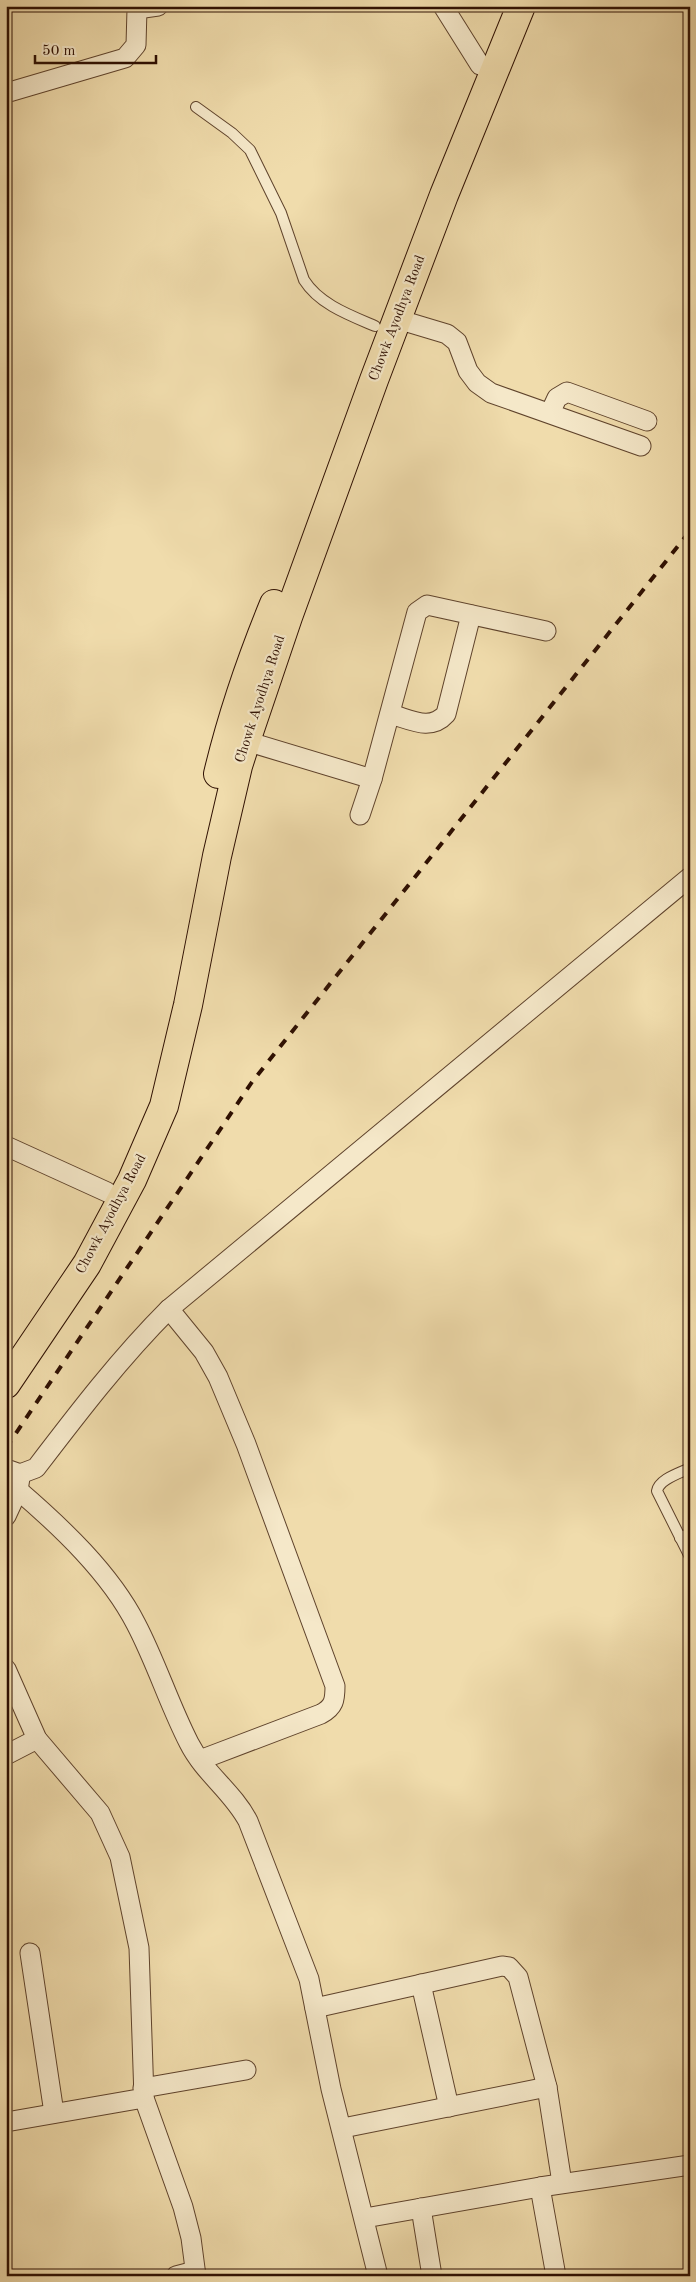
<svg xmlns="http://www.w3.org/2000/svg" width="696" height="2282" font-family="'Old Standard TT',serif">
<rect width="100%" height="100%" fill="#f0dcac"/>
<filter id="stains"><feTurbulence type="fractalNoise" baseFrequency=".004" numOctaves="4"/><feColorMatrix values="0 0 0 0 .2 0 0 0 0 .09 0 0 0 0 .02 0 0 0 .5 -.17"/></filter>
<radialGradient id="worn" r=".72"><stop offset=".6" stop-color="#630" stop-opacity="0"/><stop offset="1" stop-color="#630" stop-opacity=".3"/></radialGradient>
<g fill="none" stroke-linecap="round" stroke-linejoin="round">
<defs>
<g id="lane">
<path d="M196,107L232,133L250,150L281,213L304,280C319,304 349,315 375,326"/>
<path d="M690,1468C680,1473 659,1479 657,1491L690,1557"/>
<path d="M680,1538L690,1533"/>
</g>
<g id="street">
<path d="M136,6L137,9L158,6"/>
<path d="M443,6L480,65"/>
<path d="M6,93L125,58L136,45L137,9"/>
<path d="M397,319L447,334L457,342L468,371L477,383L491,393L641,446"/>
<path d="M550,413L557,398L567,392L647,421"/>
<path d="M390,714C410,719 430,732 446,714L471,615"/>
<path d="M246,741L372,779"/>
<path d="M360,815L372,779L417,612L427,605L546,631"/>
<path d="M6,1146L107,1192"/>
<path d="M169,1309L204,1352L218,1377L246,1444L335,1686C335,1700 334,1707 321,1714L200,1760"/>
<path d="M6,1469L20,1474L36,1468C78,1413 120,1358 169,1309L690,877"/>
<path d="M18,1490C61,1527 110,1573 136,1624C156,1662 169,1704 189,1743C204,1773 233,1792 248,1821L309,1979L331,2089L378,2276"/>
<path d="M6,1516L18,1490L20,1478"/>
<path d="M6,1669L37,1739L100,1813L120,1857L139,1948L144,2098L183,2207L191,2238L196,2276"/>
<path d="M6,1755L37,1739"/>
<path d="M30,1953L54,2113"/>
<path d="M421,1984L449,2107"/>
<path d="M315,2008L502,1966L509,1967L518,1977L547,2087L562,2183"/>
<path d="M143,2088L246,2070"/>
<path d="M6,2122L144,2098"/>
<path d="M343,2128L547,2087"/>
<path d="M540,2187L556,2276"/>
<path d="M421,2208L432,2276"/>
<path d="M365,2218L540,2187L690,2165"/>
<path d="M176,2276L195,2271"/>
</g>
<g id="primary">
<path d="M218,774C232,715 251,660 274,604"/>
<path d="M6,1384L87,1264L132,1180L164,1106L188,1005L217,856L238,766L246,741L288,617L374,380L444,195L521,6"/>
</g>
</defs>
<use href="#lane" stroke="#5f432c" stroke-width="12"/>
<use href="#street" stroke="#5f432c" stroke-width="21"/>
<use href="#primary" stroke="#2f1002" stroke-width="30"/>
<use href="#lane" stroke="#f5e8c9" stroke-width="10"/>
<use href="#street" stroke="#f5e8c9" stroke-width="19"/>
<use href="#primary" stroke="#f0dcac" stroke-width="28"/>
<path stroke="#2f1002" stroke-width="4" stroke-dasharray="9 9" stroke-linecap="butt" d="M6,1448L252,1082L690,531"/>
</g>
<g text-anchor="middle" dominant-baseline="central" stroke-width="4.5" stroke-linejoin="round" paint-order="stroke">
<g font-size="14" fill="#2f1002" stroke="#f5e8c9">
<text transform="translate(397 318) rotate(-69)">Chowk Ayodhya Road</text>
<text transform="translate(260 699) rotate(-72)">Chowk Ayodhya Road</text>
<text transform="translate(111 1214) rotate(-62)">Chowk Ayodhya Road</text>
</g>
</g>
<rect width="696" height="2282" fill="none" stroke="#f0dcac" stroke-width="25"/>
<rect x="8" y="8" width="681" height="2267" fill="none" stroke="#2f1002" stroke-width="2.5"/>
<rect x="12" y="12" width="671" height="2257" fill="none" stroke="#2f1002"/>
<path d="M35 55v8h121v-8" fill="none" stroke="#2f1002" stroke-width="2.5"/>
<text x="42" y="55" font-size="15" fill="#2f1002" stroke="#f5e8c9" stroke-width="4" paint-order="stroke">50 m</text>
<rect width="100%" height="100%" filter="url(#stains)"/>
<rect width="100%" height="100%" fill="url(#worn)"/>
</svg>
